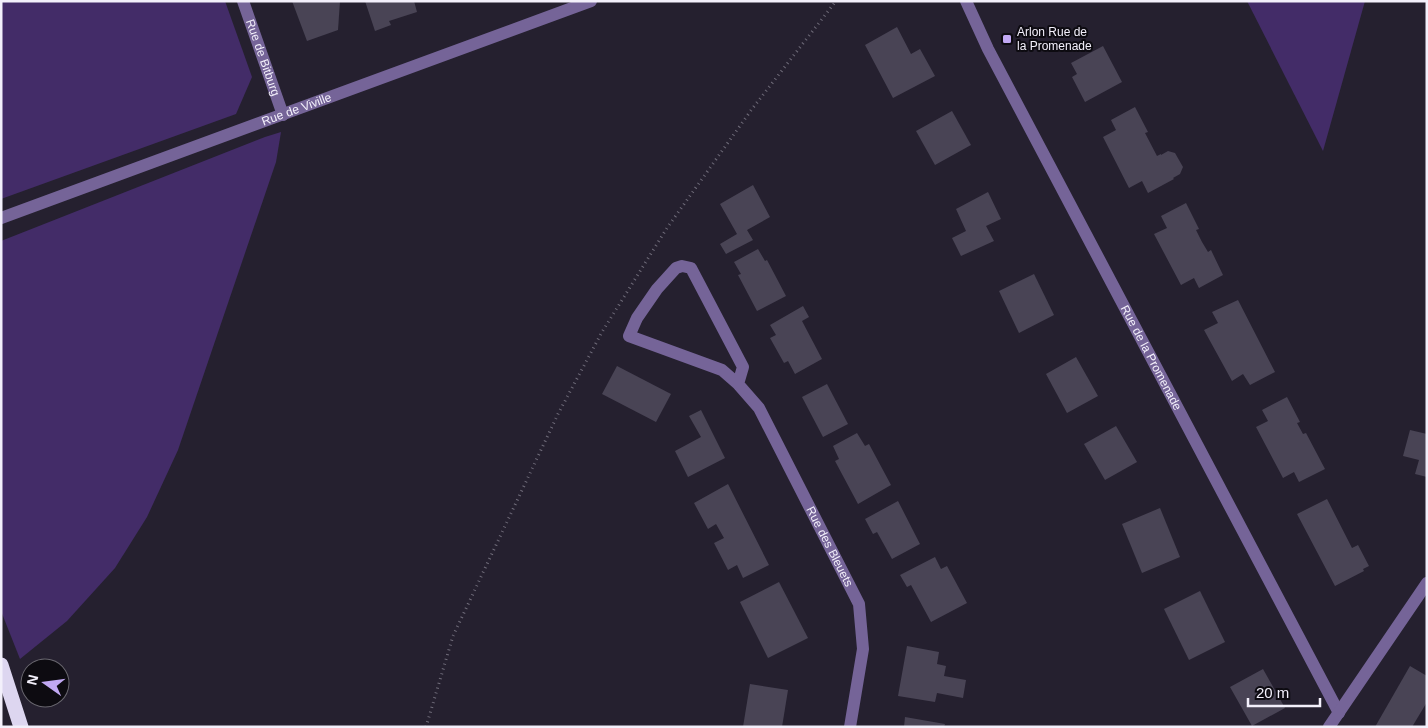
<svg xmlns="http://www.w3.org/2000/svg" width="1428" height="728" font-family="Arial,sans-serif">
<rect width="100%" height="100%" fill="#25202f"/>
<g fill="#432c68">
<path d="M1,1H225L252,77L236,114L1,199Z"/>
<path d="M1247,1H1365L1323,151Z"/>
<path d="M281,132L276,162L178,450L147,517L115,568L67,621L20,659L1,611V241L265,137Z"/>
</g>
<g fill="#494455">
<path d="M292,1H340L338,30L307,41Z"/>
<path d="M365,1H414L417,12L389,21L391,25L375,31Z"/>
<path d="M897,27L911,54L920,49L935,76L893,98L865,45Z"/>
<path d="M1103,46L1122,82L1085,102L1072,77L1077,74L1071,63Z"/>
<path d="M1135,107L1148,132L1145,133L1157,156L1161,154V155L1168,151L1175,153L1183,167L1180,174L1173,178L1174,179L1148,193L1142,181L1129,188L1103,137L1116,130L1111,120Z"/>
<path d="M952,111L971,145L935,165L916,131Z"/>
<path d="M753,185L770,217L747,230L753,240L726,254L720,244L737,234L720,204Z"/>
<path d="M988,192L1001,219L986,226L994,241L961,256L952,238L966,231L956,209Z"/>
<path d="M1186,203L1199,229L1196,230L1202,242L1208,252L1211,250L1223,275L1199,288L1194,278L1181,285L1154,234L1167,228L1161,216Z"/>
<path d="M758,249L765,261L767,260L786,296L757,311L738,275L741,274L734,262Z"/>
<path d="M1034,274L1054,315L1019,333L999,291Z"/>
<path d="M1238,300L1275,372L1250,385L1243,374L1232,381L1204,330L1218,323L1212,312Z"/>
<path d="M803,306L809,317L802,321L822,359L795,374L788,361L784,363L770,338L776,335L770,325Z"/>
<path d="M1076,357L1098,396L1067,413L1046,374Z"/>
<path d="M617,366L671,394L656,422L602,394Z"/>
<path d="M827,384L848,424L823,437L802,397Z"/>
<path d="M1287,397L1300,422L1297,423L1303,434L1306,433L1325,469L1299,482L1294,472L1283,478L1256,427L1268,421L1262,410Z"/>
<path d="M701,410L725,458L688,477L675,451L701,437L689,416Z"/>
<path d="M1116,426L1137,462L1105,480L1084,444Z"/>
<path d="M1410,430L1427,434V477L1415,474L1419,460L1403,456Z"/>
<path d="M857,433L865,446L869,444L891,485L858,504L835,461L839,459L833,446Z"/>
<path d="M728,484L769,565L743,578L737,565L728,570L714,543L724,538L716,524L708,529L694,503Z"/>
<path d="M1327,499L1352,548L1358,545L1369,566L1363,569L1364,571L1335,586L1297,514Z"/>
<path d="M898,501L920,544L892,559L877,532L873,534L865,519Z"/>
<path d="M1160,508L1180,557L1142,573L1122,524Z"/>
<path d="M935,557L941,569L947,566L967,603L931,622L911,585L907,587L900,575Z"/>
<path d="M779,582L808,638L768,658L740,602Z"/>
<path d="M1200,591L1225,642L1189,660L1164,609Z"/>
<path d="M907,646L939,652L937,664L946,666L944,676L966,680L963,698L937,693L935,702L898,696Z"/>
<path d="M1410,666L1427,676V702L1412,727H1375Z"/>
<path d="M1263,669L1285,708L1252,726L1230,687Z"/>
<path d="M750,684L788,690L782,727H743Z"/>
<path d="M905,717L945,724L944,727H904Z"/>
</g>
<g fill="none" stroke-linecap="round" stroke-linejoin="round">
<path stroke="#6f6b79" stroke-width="3" stroke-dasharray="1 4" stroke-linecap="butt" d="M426,727L453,636L558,414L602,332L667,228L752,109L836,1"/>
<g stroke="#756498" stroke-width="12">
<path id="s1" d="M243,1L283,115"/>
<path id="s2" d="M966,1L988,49L1339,713"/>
<path id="s3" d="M1,218L591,1"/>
<path id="s4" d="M738,384L743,367L691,268L682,266L676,268L657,289L637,318L629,336L722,370L738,384L759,408L859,604L863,649L850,727"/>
<path d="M1329,727L1427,583"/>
</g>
<path stroke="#ddd6f0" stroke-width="15" d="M1,665L21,727"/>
</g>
<rect fill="#c1a8f3" stroke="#0d0b11" stroke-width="2" x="1002" y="34" width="10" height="10" rx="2.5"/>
<g text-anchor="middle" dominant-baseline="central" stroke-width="4" stroke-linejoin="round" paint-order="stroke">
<g font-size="12" fill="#f3f0fb" stroke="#0d0b11" text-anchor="start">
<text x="1017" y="32">Arlon Rue de<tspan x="1017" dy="14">la Promenade</tspan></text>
</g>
<g font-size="12" fill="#f3f0fb" stroke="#0d0b11">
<text stroke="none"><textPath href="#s1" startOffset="60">Rue de Bitburg</textPath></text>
<text stroke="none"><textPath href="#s3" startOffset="315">Rue de Viville</textPath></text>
<text stroke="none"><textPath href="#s2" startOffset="402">Rue de la Promenade</textPath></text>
<text stroke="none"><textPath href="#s4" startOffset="536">Rue des Bleuets</textPath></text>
</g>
</g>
<rect width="1428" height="728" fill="none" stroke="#f3f0fb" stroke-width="5"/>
<g transform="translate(45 683) rotate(284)"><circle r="24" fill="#0d0b11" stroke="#69676f"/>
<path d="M0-4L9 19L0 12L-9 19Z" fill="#c1a8f3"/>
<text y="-8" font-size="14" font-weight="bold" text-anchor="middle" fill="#f3f0fb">N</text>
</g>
<path d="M1248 698v8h72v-8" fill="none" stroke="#f3f0fb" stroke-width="2.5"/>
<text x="1256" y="698" font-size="15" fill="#f3f0fb" stroke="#0d0b11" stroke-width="4" paint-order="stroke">20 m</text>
</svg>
